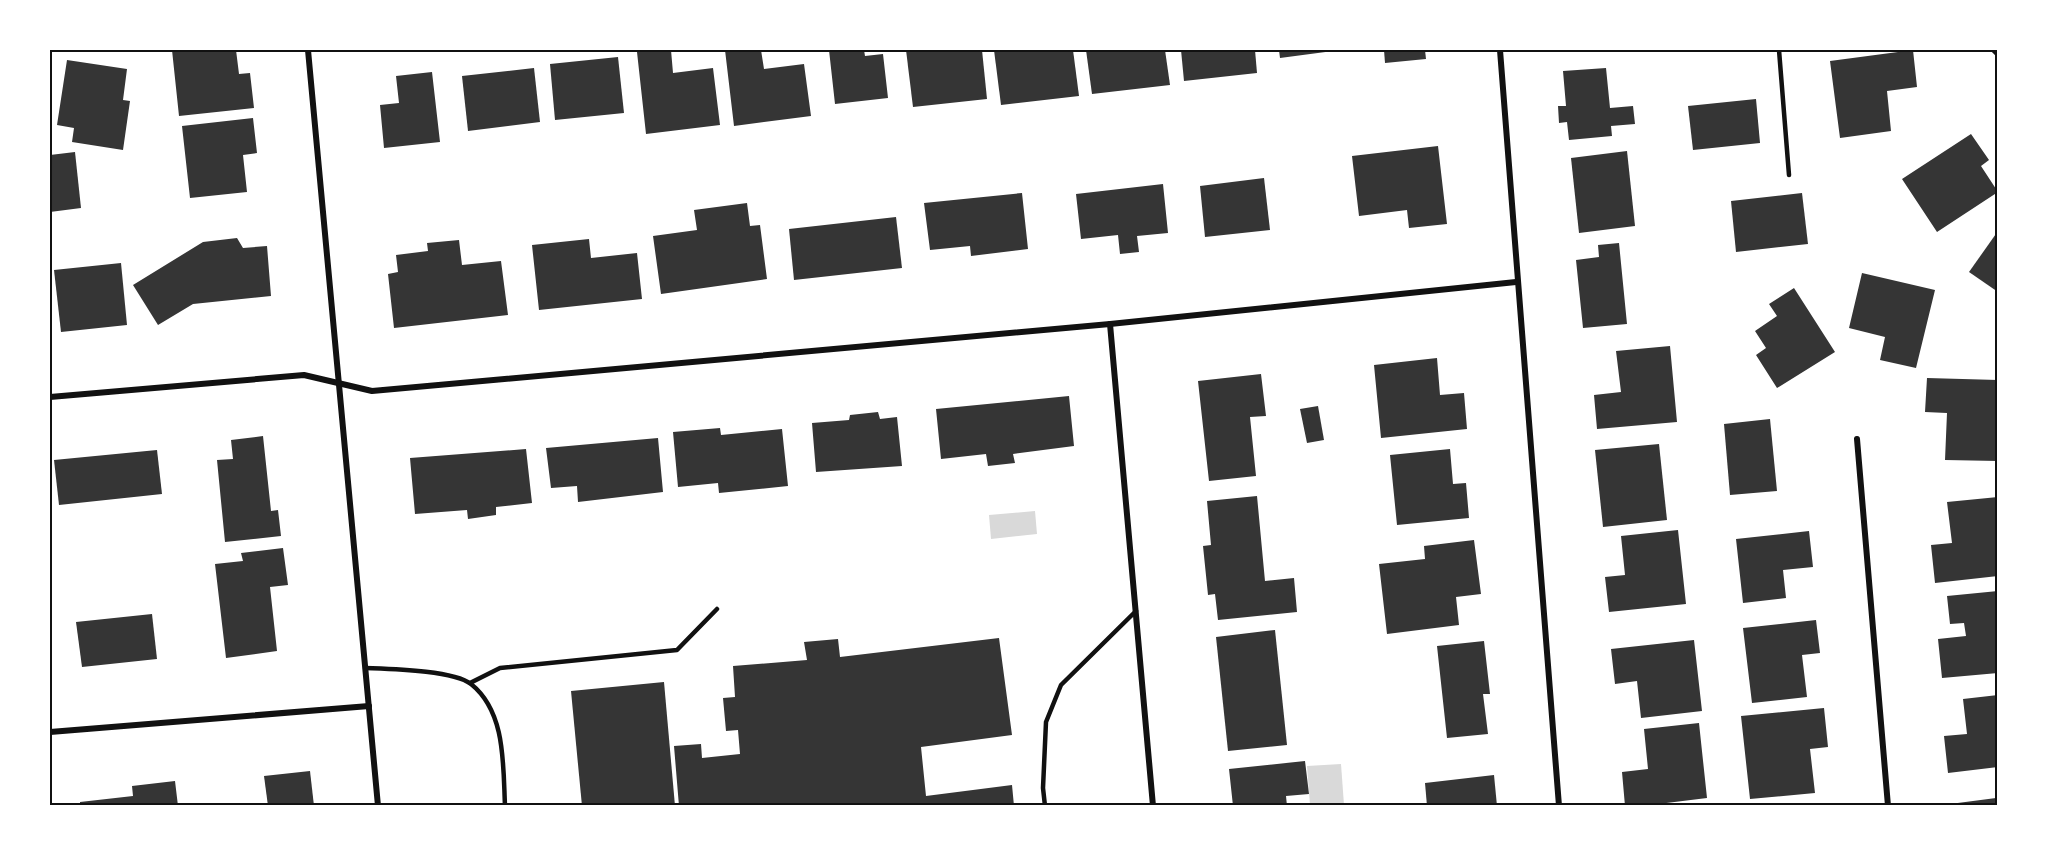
<svg xmlns="http://www.w3.org/2000/svg" width="2047" height="855" font-family="'Work Sans',sans-serif">
<rect width="100%" height="100%" fill="#fff"/>
<g fill="#d9d9d9">
<path d="M1035,511L1037,534L991,539L989,515Z"/>
<path d="M1341,764L1344,805H1310L1307,766Z"/>
</g>
<g fill="#353535">
<path d="M172,50H236L239,74L250,73L254,108L179,116Z"/>
<path d="M663,50H671L673,73L713,68L720,125L646,134L637,52Z"/>
<path d="M725,50H761L764,69L804,64L811,116L734,126Z"/>
<path d="M829,50H864L865,56L883,54L888,98L835,104Z"/>
<path d="M906,50H982L987,99L913,107Z"/>
<path d="M994,50H1073L1079,96L1001,105Z"/>
<path d="M1086,50H1165L1170,85L1092,94Z"/>
<path d="M1181,50H1255L1257,73L1184,81Z"/>
<path d="M1279,50H1333V51L1280,58Z"/>
<path d="M1384,50H1425L1426,59L1385,63Z"/>
<path d="M1913,50L1917,87L1887,91L1891,131L1840,138L1830,61Z"/>
<path d="M618,57L624,113L555,120L550,64Z"/>
<path d="M67,60L127,69L123,100L130,101L123,150L72,142L74,128L57,125Z"/>
<path d="M534,68L540,122L468,131L462,76Z"/>
<path d="M1606,68L1610,108L1633,106L1635,124L1611,126L1612,136L1569,140L1567,122L1559,123L1558,106H1566L1563,71Z"/>
<path d="M432,72L440,142L384,148L380,105L399,103L396,76Z"/>
<path d="M1756,99L1760,143L1693,150L1688,106Z"/>
<path d="M253,118L257,153L243,155L247,192L190,198L182,126Z"/>
<path d="M1971,134L1989,160L1981,166L1998,192L1937,232L1902,179Z"/>
<path d="M1438,146L1447,224L1409,228L1407,210L1359,216L1352,156Z"/>
<path d="M1627,151L1635,226L1579,233L1571,158Z"/>
<path d="M75,152L81,208L50,212V155Z"/>
<path d="M1264,178L1270,230L1205,237L1200,186Z"/>
<path d="M1163,184L1168,233L1137,236L1139,252L1120,254L1118,235L1081,239L1076,194Z"/>
<path d="M1022,193L1028,249L971,256L970,246L930,250L924,203Z"/>
<path d="M1802,193L1808,244L1736,252L1731,201Z"/>
<path d="M747,203L750,226L760,225L767,279L661,294L653,236L697,230L694,210Z"/>
<path d="M896,217L902,268L794,280L789,229Z"/>
<path d="M1998,231V292L1969,272Z"/>
<path d="M237,238L243,248L267,246L271,296L193,304L158,325L133,285L203,242Z"/>
<path d="M589,239L591,258L637,253L642,299L539,310L532,245Z"/>
<path d="M459,240L462,265L501,261L508,315L394,328L388,274L398,272L396,255L428,251L427,243Z"/>
<path d="M1619,243L1627,324L1583,328L1576,260L1599,257L1598,245Z"/>
<path d="M121,263L127,325L61,332L54,270Z"/>
<path d="M1862,273L1935,290L1916,368L1880,360L1885,337L1849,328Z"/>
<path d="M1794,288L1835,352L1777,388L1756,355L1766,348L1755,331L1777,316L1769,304Z"/>
<path d="M1670,346L1677,422L1597,429L1594,395L1621,392L1616,351Z"/>
<path d="M1437,358L1440,395L1464,393L1467,429L1381,438L1374,365Z"/>
<path d="M1261,374L1266,416L1250,417L1256,476L1209,481L1198,381Z"/>
<path d="M1927,378L1998,380V461L1945,460L1947,413L1925,412Z"/>
<path d="M1069,396L1074,446L1013,454L1015,463L988,466L986,454L941,459L936,409Z"/>
<path d="M1318,406L1324,440L1307,443L1300,409Z"/>
<path d="M878,412L880,419L897,417L902,466L816,472L812,423L849,420L850,415Z"/>
<path d="M1770,419L1777,491L1730,495L1724,424Z"/>
<path d="M720,428L721,435L782,429L788,486L719,493L718,483L678,487L673,432Z"/>
<path d="M263,436L271,511L278,510L281,536L225,542L217,460L233,459L231,440Z"/>
<path d="M658,438L663,492L578,502L577,486L551,488L546,448Z"/>
<path d="M1659,444L1667,520L1603,527L1595,450Z"/>
<path d="M526,449L532,503L496,507V515L468,519L467,510L415,514L410,458Z"/>
<path d="M1450,449L1453,484L1466,483L1469,518L1397,525L1390,455Z"/>
<path d="M157,450L162,494L59,505L54,460Z"/>
<path d="M1257,496L1265,581L1294,578L1297,612L1218,620L1215,594L1208,595L1203,546L1211,545L1207,501Z"/>
<path d="M1998,497V576L1935,583L1931,545L1952,543L1947,502Z"/>
<path d="M1678,530L1686,604L1609,612L1605,577L1625,575L1621,536Z"/>
<path d="M1809,531L1813,567L1783,570L1786,598L1743,603L1736,539Z"/>
<path d="M1474,540L1481,594L1456,597L1459,625L1387,634L1379,564L1425,559L1424,546Z"/>
<path d="M283,548L288,585L270,587L277,651L226,658L215,564L243,561L241,553Z"/>
<path d="M1998,591V673L1942,678L1938,639L1966,636L1964,623L1950,624L1947,596Z"/>
<path d="M152,614L157,659L82,667L76,622Z"/>
<path d="M1816,620L1820,653L1802,655L1807,697L1752,703L1743,628Z"/>
<path d="M1275,630L1287,745L1228,751L1216,637Z"/>
<path d="M999,638L1012,735L921,747L926,796L1012,785L1014,806H679L674,746L701,744L702,758L740,754L738,730L726,731L723,698L735,697L733,666L807,660L804,642L838,639L840,657Z"/>
<path d="M1694,640L1702,711L1641,718L1637,681L1615,684L1611,649Z"/>
<path d="M1484,641L1490,694H1483L1488,734L1447,738L1437,646Z"/>
<path d="M664,682L675,806H582L571,691Z"/>
<path d="M1998,695V767L1948,773L1944,736L1967,734L1963,699Z"/>
<path d="M1824,708L1828,747L1810,749L1815,793L1750,799L1741,716Z"/>
<path d="M1699,723L1707,798L1642,806H1625L1622,772L1648,769L1644,729Z"/>
<path d="M1305,761L1309,794L1286,796L1287,806H1233L1229,769Z"/>
<path d="M310,771L314,806H268L264,776Z"/>
<path d="M1494,775L1497,806H1427L1425,783Z"/>
<path d="M175,781L178,806H80V802L133,796L132,786Z"/>
<path d="M1996,798L1997,806H1950V804Z"/>
</g>
<g fill="none" stroke-linecap="round" stroke-linejoin="round">
<g stroke="#111" stroke-width="4.5">
<path d="M1779,50L1789,175"/>
<path d="M365,668C389,669 453,670 471,684C506,712 503,765 505,806"/>
<path d="M470,683L500,668L677,650L717,609"/>
<path d="M1045,806L1043,788L1046,722L1061,685L1136,611"/>
</g>
<g stroke="#111" stroke-width="6">
<path d="M308,50L378,806"/>
<path d="M1500,50L1559,806"/>
<path d="M1994,50L1998,54"/>
<path d="M1110,324L1153,806"/>
<path d="M50,397L304,375L372,391L1110,324L1516,282"/>
<path d="M1857,439L1888,806"/>
<path d="M50,732L369,706"/>
</g>
</g>
<rect width="2047" height="855" fill="none" stroke="#ffffff" stroke-width="102"/>
<rect x="51" y="51" width="1945" height="753" fill="none" stroke="#111" stroke-width="2"/>
</svg>
